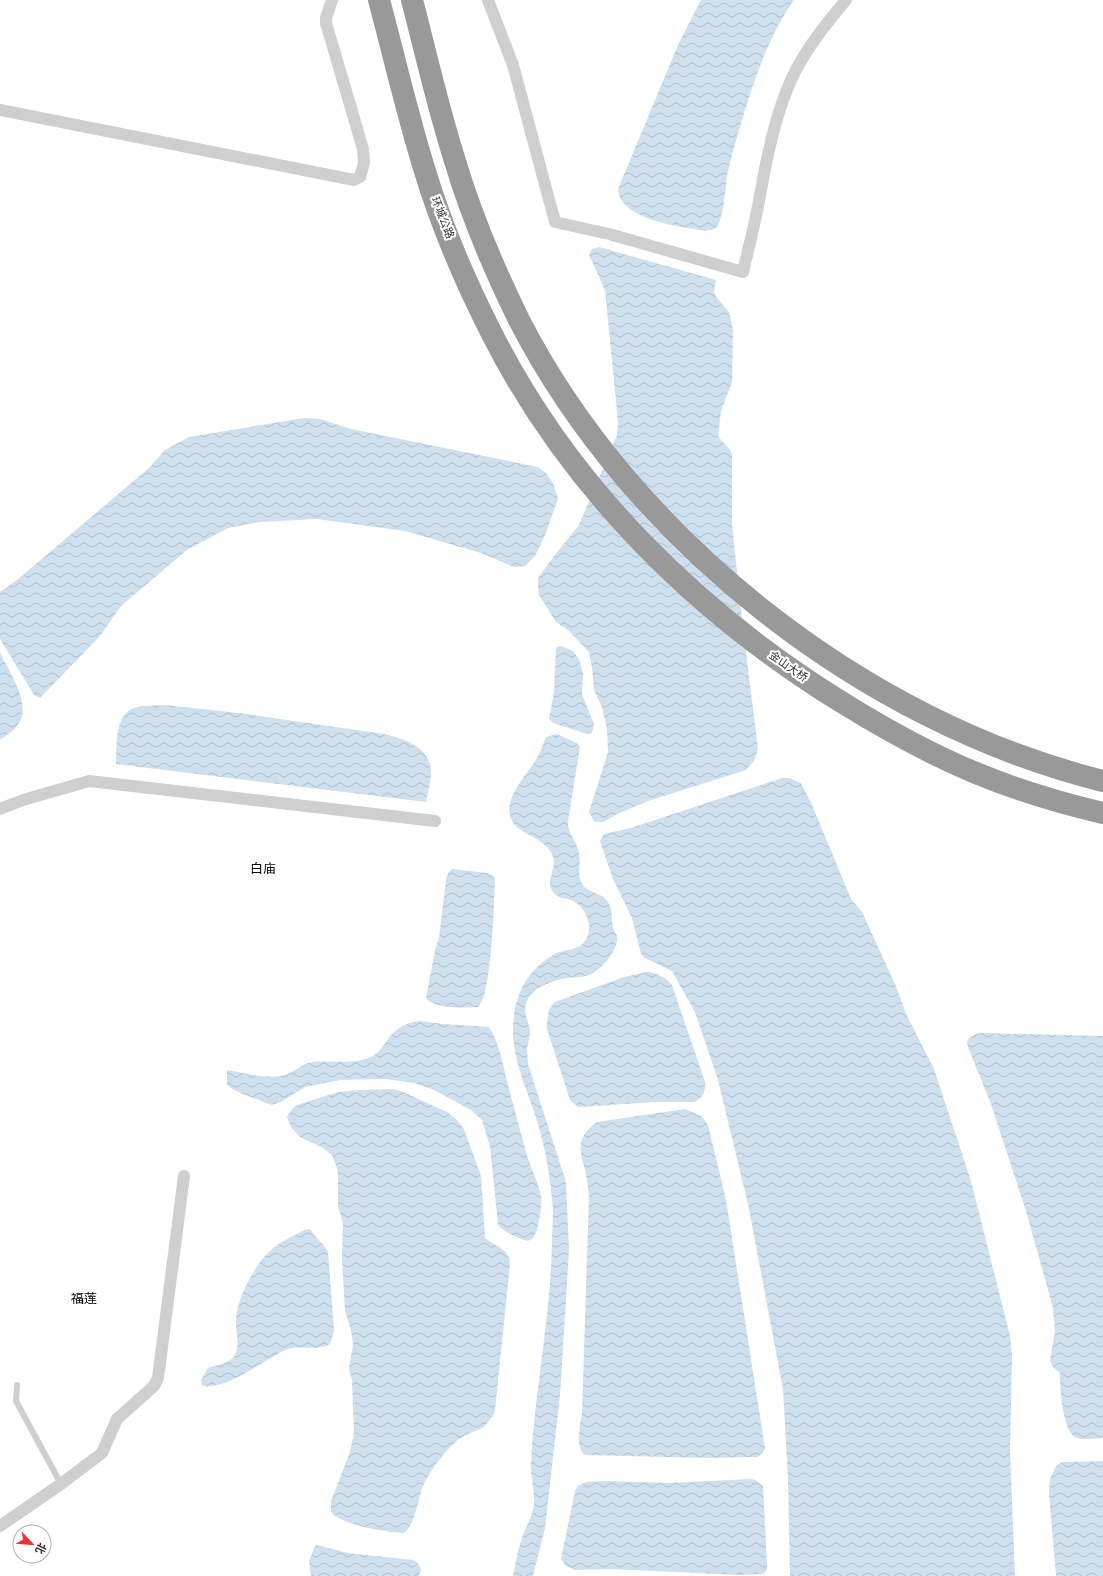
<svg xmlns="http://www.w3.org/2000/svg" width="1103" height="1576" font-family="Overpass,'Noto Sans SC',sans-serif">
<defs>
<pattern id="water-waves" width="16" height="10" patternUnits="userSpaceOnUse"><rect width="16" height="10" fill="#cedfee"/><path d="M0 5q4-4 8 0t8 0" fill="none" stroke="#b1c0cd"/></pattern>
</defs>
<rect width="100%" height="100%" fill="#fff"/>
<g fill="url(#water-waves)">
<path d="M701,0H794C768,37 754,80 741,123C737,138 732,153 729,167C725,183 725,211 718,225C716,230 710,230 705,231C682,227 619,220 618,189L678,45Z"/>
<path d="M599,247L716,280L714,292L717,298L729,312L733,330L732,382L721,411L718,436C723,444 730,446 732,455V524L742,620L758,749L754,761L746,770L648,801L619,813L603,822H597L594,821L589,812L608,752L607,729L602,707L594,690L592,668L589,652L569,631L556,622L539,595L538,585V578L554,556L579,525L617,435L618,422L605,290L589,255L592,249Z"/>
<path d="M304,418L320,419L351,429L538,467L546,473L553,483L558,499L545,535L535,556L525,566L514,567L481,553L405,531L317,519L260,522L228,528L187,550L121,606L100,636L42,696L40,698L34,695L0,639V592L17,580L150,467L165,450L189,437Z"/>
<path d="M561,646L573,651L579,659L583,674L582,694L594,724L593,729L591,734H587L553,723L549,719L554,692L556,649L557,647Z"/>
<path d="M0,653C9,671 32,705 19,723C15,730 7,735 0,740Z"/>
<path d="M165,705L239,713L384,734C403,739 430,746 431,771C431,781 428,792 426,802L116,764C117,747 114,715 134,708C143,705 155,706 165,705Z"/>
<path d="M557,734L577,743L580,747L568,821C568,836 575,837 578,849C582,860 577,872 581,882C586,894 604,892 609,904C613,912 611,920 613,928C614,933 619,935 617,941C614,955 601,970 589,975C582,978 574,977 568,978C553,980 530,988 526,1004C523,1014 529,1022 530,1031C530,1037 528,1043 527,1049C527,1054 528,1059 528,1064L566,1182L569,1250L560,1395L545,1528L533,1576H513C516,1562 518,1548 523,1535C527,1525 533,1515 534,1504C535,1490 530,1476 531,1462C535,1388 551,1315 552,1241C552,1228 554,1213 552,1199C550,1179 547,1158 542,1139C534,1102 513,1068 513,1030C513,997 527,968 557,953C564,950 573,950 580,946C586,942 590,933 589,925C588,915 581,904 571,900C565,898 558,898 554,893C543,882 559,867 552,854C543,838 526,836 515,825C497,804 527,775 537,758C541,751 543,744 546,737Z"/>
<path d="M782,778H789L801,783L812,805L851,899L862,912L895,984L907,1016L934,1069L971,1181L1010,1336L1012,1355L1010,1452L1015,1576H790L788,1479L783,1389L748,1204L718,1080L695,1012L672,971L645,958L641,954L632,918L613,879L600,841L604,834L631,828Z"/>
<path d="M452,869L488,873L495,878C494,900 492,996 478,1007C464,1008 434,1009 426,998L435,950L439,938L446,880L448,873Z"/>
<path d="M647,972C658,973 665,977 672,985L705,1082C706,1091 703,1098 694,1102H656L578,1107L570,1100L547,1029C547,1019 547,1009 555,1002L624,977Z"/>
<path d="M420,1021L443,1024L489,1027C500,1044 503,1066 508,1085C514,1108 520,1130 526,1152C530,1167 538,1181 541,1196C542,1205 539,1233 532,1239C527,1243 522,1239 517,1237C510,1234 502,1231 498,1224L490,1147L482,1120L471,1110L432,1089L414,1083L385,1079L340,1080L305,1087L281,1102L271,1105C257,1098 239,1095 227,1085V1070C246,1073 267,1080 285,1075C295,1072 303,1063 313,1062C331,1060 353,1065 371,1057C382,1052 385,1041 393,1033C401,1025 410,1022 420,1021Z"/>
<path d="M981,1033L1103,1036V1438C1095,1438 1082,1441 1075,1437C1062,1429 1060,1387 1060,1373L1053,1367L1050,1361L1055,1331L1053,1308L1026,1211L991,1104L968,1047L967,1042L969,1038L976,1034Z"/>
<path d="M393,1089L403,1092L447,1112L457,1120L464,1129L481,1176L485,1238C495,1247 509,1248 510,1263L495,1411C483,1435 477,1426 458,1440C448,1448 441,1457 434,1467C430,1473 426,1479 423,1486C418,1498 415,1527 403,1533C388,1533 339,1524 331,1512V1501L350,1452L354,1432L352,1380L349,1369L353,1344L351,1330L345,1311L342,1257L343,1222L338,1207V1173L336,1165L332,1155L321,1147L300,1137L291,1127L287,1117L293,1108L297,1105L338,1092L360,1090Z"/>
<path d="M685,1109L701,1116L708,1125L726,1200L765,1448L762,1454L757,1457L709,1458L585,1455C574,1447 581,1424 582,1413L589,1196C588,1187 587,1178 585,1170C579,1149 576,1137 597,1122Z"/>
<path d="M309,1229L311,1230C316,1239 324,1243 328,1252L334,1331L330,1344C316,1352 299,1344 285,1350C266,1359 222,1393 202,1385L201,1380L208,1368C216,1365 233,1363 236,1353C240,1342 235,1330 236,1319C237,1298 256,1262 272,1249C281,1241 294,1236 304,1230Z"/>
<path d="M1103,1461V1576H1056L1049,1493L1050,1479L1056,1466L1062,1462Z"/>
<path d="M751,1479L755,1480L763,1486L767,1563V1570L763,1574L739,1575L611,1569L575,1570L566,1566L561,1559L575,1491L578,1486L586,1482L608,1481L669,1483Z"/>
<path d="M317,1545L348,1553L413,1560L417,1562L421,1569L419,1576H311L309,1561L315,1546Z"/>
</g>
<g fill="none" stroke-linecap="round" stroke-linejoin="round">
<path stroke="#cfcfcf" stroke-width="6" d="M17,1385L16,1401L61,1484"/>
<g stroke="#cfcfcf" stroke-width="12">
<path d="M488,0L513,65L555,222L609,234L743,272C748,250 754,228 758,206C766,163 773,121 791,80C804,51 826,24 846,0"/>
<path d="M0,110L354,180L360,177L364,163L363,149L326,23V18L332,0"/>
<path d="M0,809L23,800L89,781L435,821"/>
<path d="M0,1526L61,1484L102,1453L117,1419L154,1386L158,1378L184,1176"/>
</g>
<g stroke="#999" stroke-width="22">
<path d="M379,0C394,56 407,113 424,168C441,225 465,281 492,334C570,488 697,613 843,703C885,729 930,754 976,773C1017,790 1060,803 1103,813"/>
<path d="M412,0C426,54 438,108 455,161C471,215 494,269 519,320C632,540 864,722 1103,781"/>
</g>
</g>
<g text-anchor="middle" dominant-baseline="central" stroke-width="4" stroke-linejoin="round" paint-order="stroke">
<g font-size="11" fill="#323232" stroke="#fff">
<text transform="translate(442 218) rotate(69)">环城公路</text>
<text transform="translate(788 667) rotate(35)">金山大桥</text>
</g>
<g font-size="13" fill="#000" stroke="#fff">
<text x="263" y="870">白庙</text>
<text x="84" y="1300">福莲</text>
</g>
</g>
<g transform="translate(32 1544) rotate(116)"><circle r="19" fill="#ffffff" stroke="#adadad"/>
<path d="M0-3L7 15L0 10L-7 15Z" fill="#e83636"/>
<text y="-6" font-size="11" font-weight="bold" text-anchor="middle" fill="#323232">北</text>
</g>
</svg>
